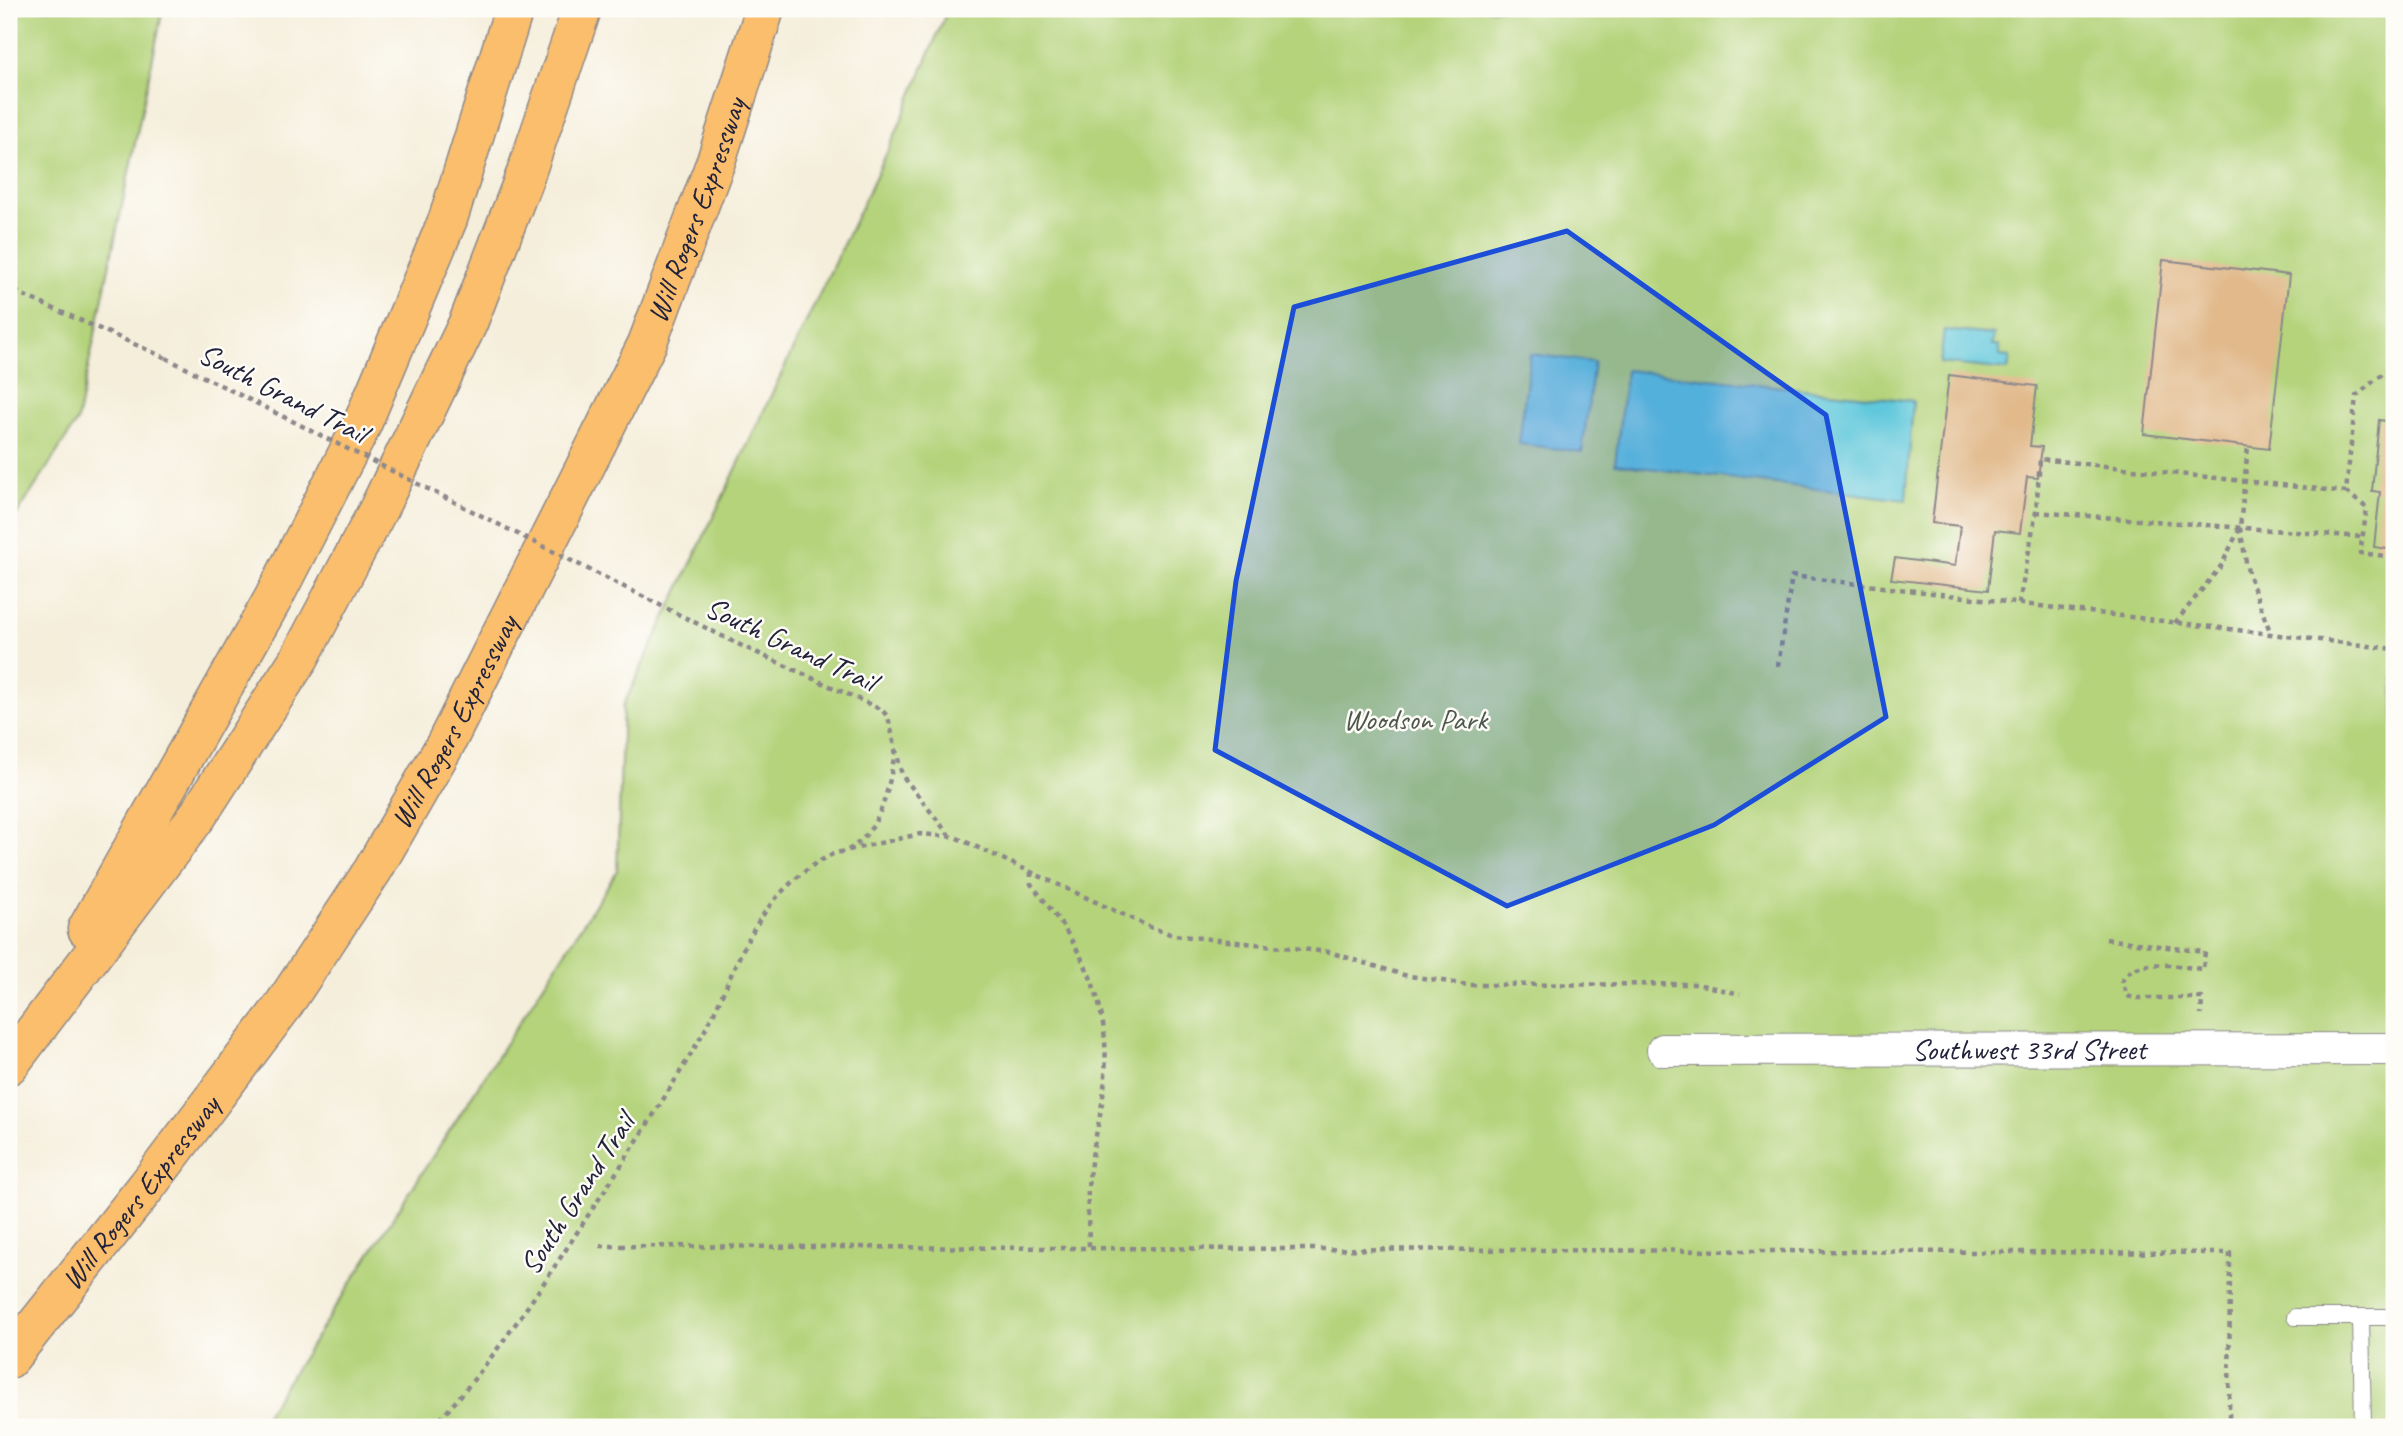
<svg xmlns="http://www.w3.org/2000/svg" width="2403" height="1436" font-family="Caveat,sans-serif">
<rect width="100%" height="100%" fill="#fdfcf7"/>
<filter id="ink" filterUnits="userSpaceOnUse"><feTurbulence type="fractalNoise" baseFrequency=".0143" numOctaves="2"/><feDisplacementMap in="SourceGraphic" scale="14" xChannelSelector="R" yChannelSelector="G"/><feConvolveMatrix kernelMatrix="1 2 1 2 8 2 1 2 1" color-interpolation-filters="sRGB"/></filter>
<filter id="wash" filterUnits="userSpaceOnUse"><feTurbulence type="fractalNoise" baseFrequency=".00686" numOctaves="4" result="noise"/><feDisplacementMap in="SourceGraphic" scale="28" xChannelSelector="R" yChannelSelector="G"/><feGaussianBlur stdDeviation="1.57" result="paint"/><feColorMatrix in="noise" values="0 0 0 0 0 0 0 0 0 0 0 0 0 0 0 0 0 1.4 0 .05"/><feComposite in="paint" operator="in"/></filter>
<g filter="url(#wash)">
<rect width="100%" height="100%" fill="#f5eedb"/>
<g fill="#b4d37a" stroke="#6b7a5a" stroke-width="2">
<path d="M9,9H163L77,421L9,527Z"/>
<path d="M948,9H2394V1427H258L617,871L623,706L893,140Z"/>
</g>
<g fill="#60c8dc" stroke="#41758c" stroke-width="2">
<path d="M1944,330L1994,335L1992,345H1999V356L2010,357L2008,370L1940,363Z"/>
<path d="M1530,354L1594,362L1582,452L1519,444Z"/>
<path d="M1626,370L1913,401L1906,500L1615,464Z"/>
</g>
<g id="blocks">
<g fill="#e1b98b">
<path d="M2163,260L2289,275L2269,449L2144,434Z"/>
<path d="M1949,375L2037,386L2030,446L2042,447L2038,478L2027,477L2020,533L1995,530L1988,590L1891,579L1895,558L1955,566L1960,526L1932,523Z"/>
<path d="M2379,420L2394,422V550L2374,547L2380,492L2372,491Z"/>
</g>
</g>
</g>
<g filter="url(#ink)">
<use href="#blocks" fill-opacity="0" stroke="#8c888b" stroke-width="2"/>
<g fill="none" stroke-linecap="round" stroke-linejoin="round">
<defs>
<g id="lane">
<path d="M2295,1317H2394"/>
<path d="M2361,1317L2363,1427"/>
</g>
<g id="street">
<path id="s1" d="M1663,1050L2394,1049"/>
</g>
<g id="highway">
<path d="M87,929L273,599L360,429L448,219L514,9"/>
<path d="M9,1065L198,815L300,657L379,508L468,323L526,173L582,9"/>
<path id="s2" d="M9,1359L147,1186L281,1009L373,870L445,745L647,344L716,161L765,9"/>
</g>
</defs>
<use href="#lane" stroke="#8c888b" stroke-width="18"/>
<use href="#street" stroke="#8c888b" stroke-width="34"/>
<use href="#highway" stroke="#8c888b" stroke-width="41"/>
<g stroke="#8c888b" stroke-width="4.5" stroke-dasharray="5 5" stroke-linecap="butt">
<path d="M9,283L12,289L27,297L166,358"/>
<path d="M2346,492L2367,508L2360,553L2394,557"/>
<path d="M2036,512L2362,537"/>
<path d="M2240,528L2248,573L2271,634"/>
<path d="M2019,604L2036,512L2040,459L2346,492L2356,396L2394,364"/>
<path d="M2175,623L2221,566L2240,528L2248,446"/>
<path d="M738,644L882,710L888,717L902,775L949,835"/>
<path d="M1778,666L1792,576L2394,649"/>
<path d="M849,850L920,834L955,837L1150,927L1173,935L1329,952L1404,975L1468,985L1697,984L1740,994"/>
<path d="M1031,872V884C1083,948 1113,1002 1104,1088C1101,1118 1092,1148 1089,1178C1086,1201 1089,1225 1089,1248"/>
<path d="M2106,939L2205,952L2203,969C2177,967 2137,955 2122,981L2127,996L2135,998H2202L2201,1015"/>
<path d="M600,1246L2230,1253L2229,1427"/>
<path d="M433,1427C493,1362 541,1288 589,1214C629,1154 669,1092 705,1030C727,990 740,945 768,908C784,887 809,865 833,854C838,852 844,852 848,850C884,829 889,784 896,747"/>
</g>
<use href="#lane" stroke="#fff" stroke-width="16"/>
<use href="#street" stroke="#fff" stroke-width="32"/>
<use href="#highway" stroke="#fabe6d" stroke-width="38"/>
<path stroke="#8c888b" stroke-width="4.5" stroke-dasharray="5 5" stroke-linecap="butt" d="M166,358L738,644"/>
</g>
</g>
<path fill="#1d4ed8" fill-opacity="0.2" stroke="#1d4ed8" stroke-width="5" stroke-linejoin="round" d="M1567,231L1826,415L1886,717L1714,825L1507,906L1215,750L1236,581L1294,307Z"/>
<g text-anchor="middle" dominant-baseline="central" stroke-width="5" stroke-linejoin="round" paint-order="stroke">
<g font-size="30" fill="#22223b" stroke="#fdfcf7">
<text stroke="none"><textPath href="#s2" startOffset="1346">Will Rogers Expressway</textPath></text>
<text transform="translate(283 393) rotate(27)">South Grand Trail</text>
<text transform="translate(791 644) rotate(25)">South Grand Trail</text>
<text stroke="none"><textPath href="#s2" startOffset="779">Will Rogers Expressway</textPath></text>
<text stroke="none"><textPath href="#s1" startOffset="366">Southwest 33rd Street</textPath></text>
<text stroke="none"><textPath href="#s2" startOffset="212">Will Rogers Expressway</textPath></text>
<text transform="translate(577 1194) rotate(-57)">South Grand Trail</text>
</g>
<g font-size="30" fill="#4e574e" stroke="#fdfcf7">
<text x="1415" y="719">Woodson Park</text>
</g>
</g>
<rect width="2403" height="1436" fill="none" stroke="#fdfcf7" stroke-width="35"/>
</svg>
